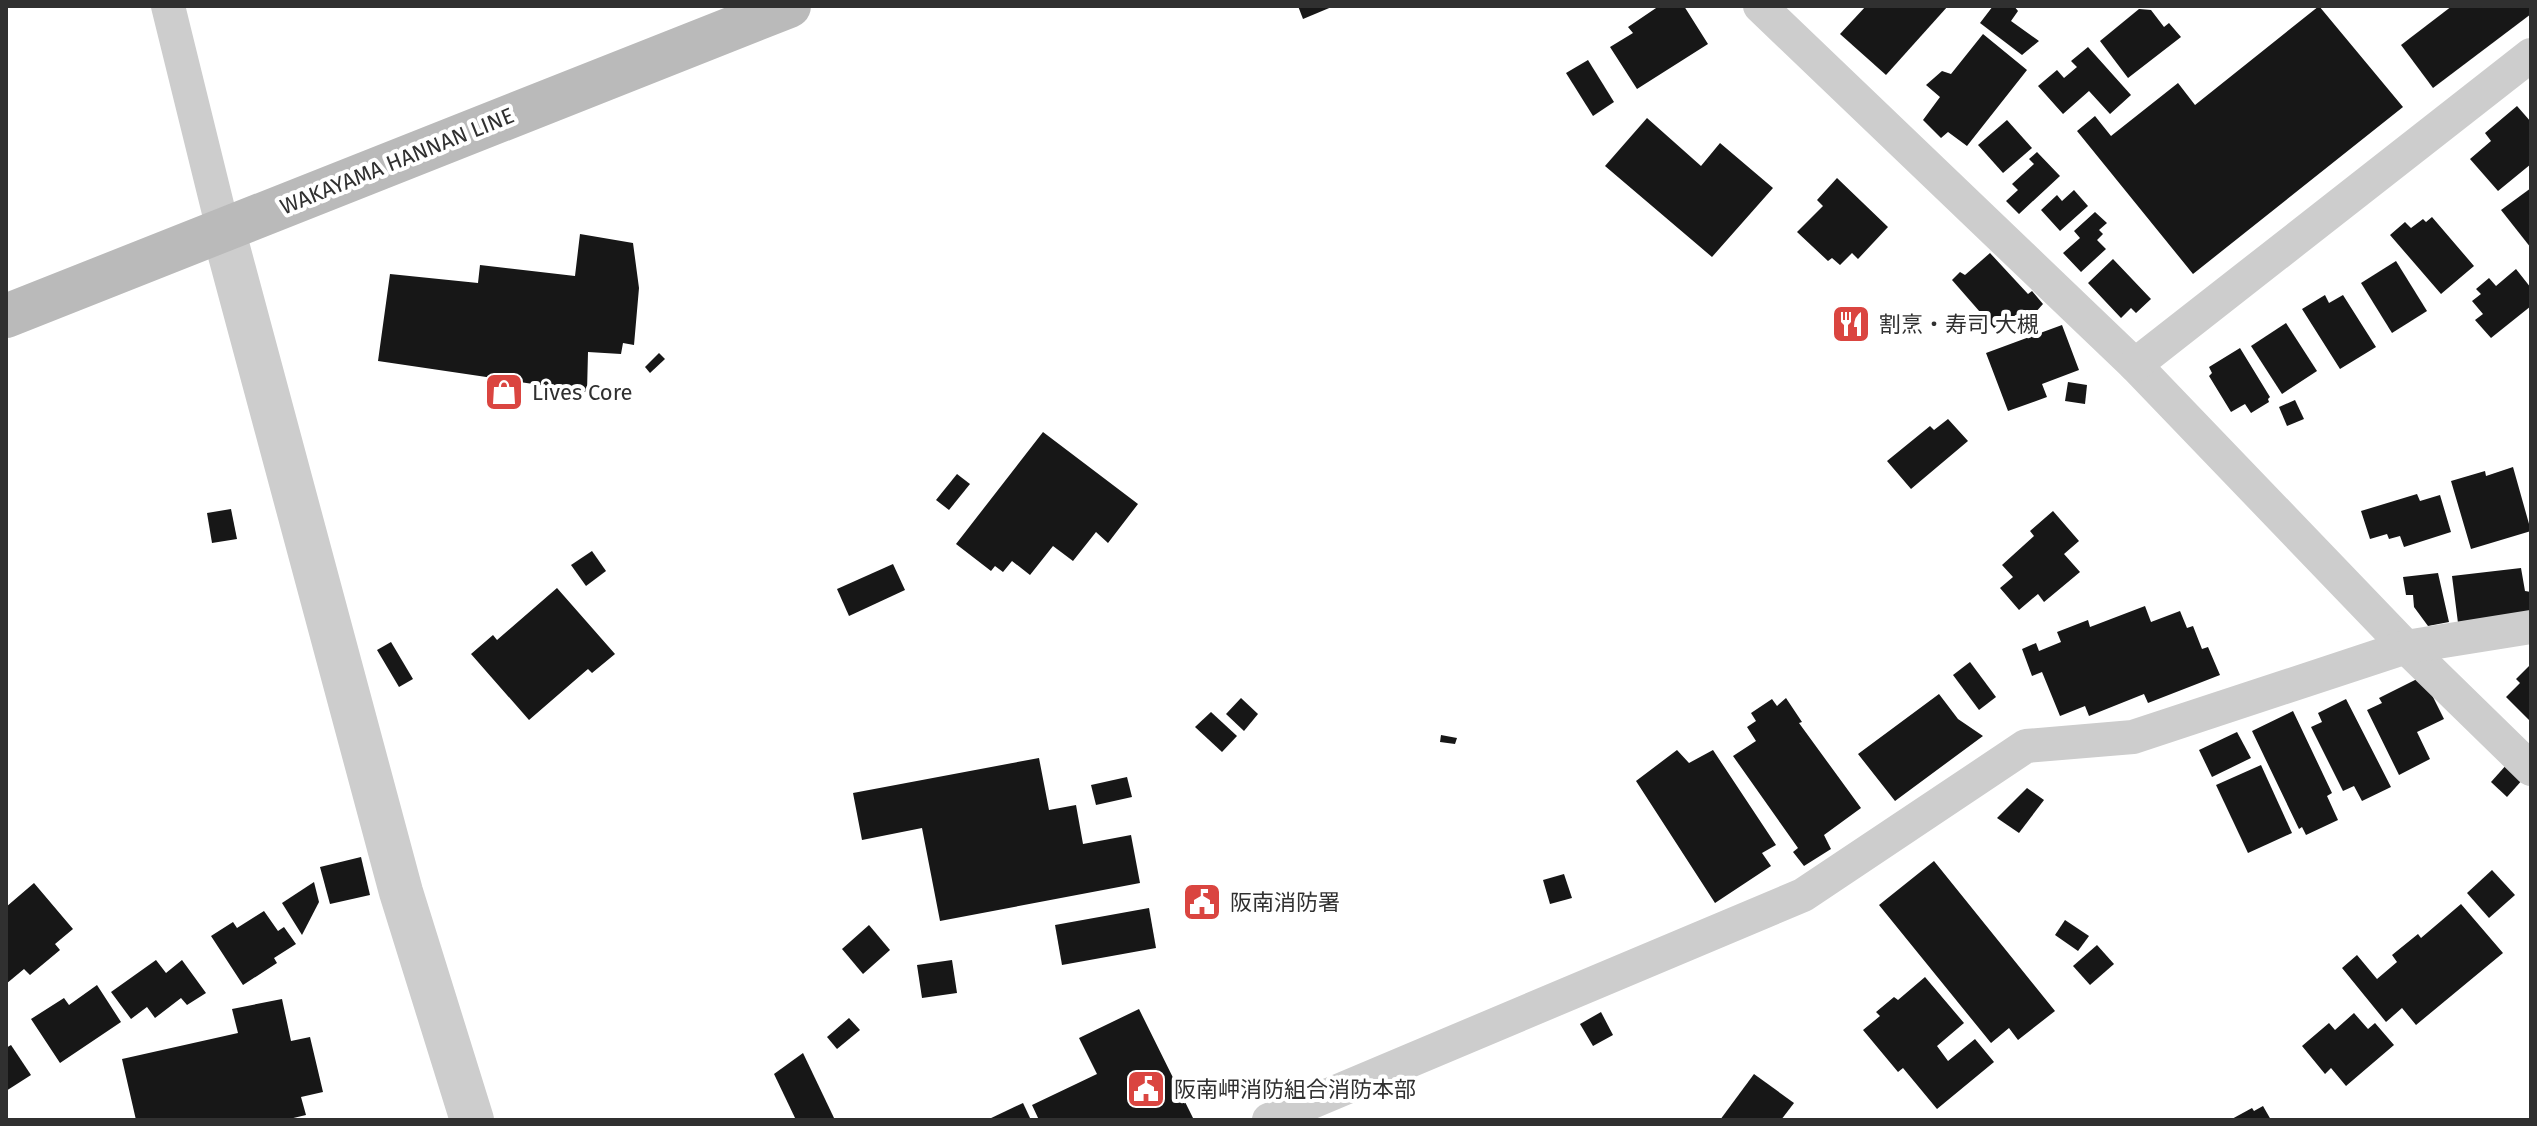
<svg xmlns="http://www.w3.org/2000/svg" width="2537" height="1126" font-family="'Fira Sans','Noto Sans JP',sans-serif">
<rect width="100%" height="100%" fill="#fff"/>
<g fill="#171717">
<path d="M1298,6H1334L1303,19Z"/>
<path d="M1659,6H1684L1708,44L1637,89L1610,47L1633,33L1628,27Z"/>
<path d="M1866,6H1948L1886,75L1840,34Z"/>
<path d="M1993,6H2014L2018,11L2011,21L2039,41L2022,55L1980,23Z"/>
<path d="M2319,6L2403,107L2193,274L2077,131L2095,116L2111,136L2178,83L2195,105Z"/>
<path d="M2452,6H2531V14L2433,88L2401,45Z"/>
<path d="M2139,9L2151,10L2164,27L2169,23L2181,37L2128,78L2100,41Z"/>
<path d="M1983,34L2027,70L1967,146L1948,132L1941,138L1923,120L1940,97L1926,85L1942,71L1951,74Z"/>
<path d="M2088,47L2131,95L2110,114L2089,91L2063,114L2038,86L2057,70L2064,78L2077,67L2071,61Z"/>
<path d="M1588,60L1614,102L1593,116L1566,73Z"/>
<path d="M2517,106L2531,122V164L2498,191L2470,159L2491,141L2485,133Z"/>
<path d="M1647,118L1701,166L1720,143L1773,188L1712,257L1605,166Z"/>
<path d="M2007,120L2032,148L2003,173L1978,145Z"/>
<path d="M2037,152L2060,176L2019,214L2006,201L2018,190L2012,184L2034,164L2029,159Z"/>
<path d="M1837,178L1888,227L1858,259L1852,253L1840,265L1832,258L1828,261L1797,232L1823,206L1817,200Z"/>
<path d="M2531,188V248L2501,210Z"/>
<path d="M2074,190L2088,206L2060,231L2041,210L2057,195L2062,201Z"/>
<path d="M2095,212L2107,223L2099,230L2103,234L2097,240L2106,249L2081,272L2063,253L2080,238L2074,231Z"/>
<path d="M2432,217L2474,266L2441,294L2390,235L2405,222L2411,228L2423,219L2426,222Z"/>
<path d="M580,234L633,243L639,288L634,345L623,343L621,354L588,352L587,392L378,361L390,274L478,283L480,265L575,276Z"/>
<path d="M1990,253L2028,294L2032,291L2043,304L2025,324L2015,325L2005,318L1994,328L1952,280L1960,272L1965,275Z"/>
<path d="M2113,259L2151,299L2136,313L2131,308L2121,318L2088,283Z"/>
<path d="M2396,261L2427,311L2392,333L2361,283Z"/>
<path d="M2516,269L2531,288V306L2491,338L2475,320L2483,314L2472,301L2481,294L2476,289L2489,278L2496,286Z"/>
<path d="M2325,295L2329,303L2343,295L2376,347L2340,369L2302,309Z"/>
<path d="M2286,323L2317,371L2282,394L2251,346Z"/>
<path d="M2062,325L2079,370L2042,384L2047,397L2008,411L1986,353Z"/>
<path d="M2240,348L2270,397L2268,399L2269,402L2251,413L2245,404L2231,412L2209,376L2212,373L2209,367Z"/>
<path d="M659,353L665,359L650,373L645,367Z"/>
<path d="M2068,382L2087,385L2085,404L2065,401Z"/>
<path d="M2295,400L2304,419L2287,426L2279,407Z"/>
<path d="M1948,419L1968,441L1911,489L1887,461L1930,426L1934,430Z"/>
<path d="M1043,432L1138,504L1108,543L1096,532L1073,561L1053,546L1030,575L1012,561L1003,572L995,566L991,571L956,544Z"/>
<path d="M2513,467L2531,531L2471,549L2451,481L2485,471L2486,476Z"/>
<path d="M957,474L970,484L949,510L936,500Z"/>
<path d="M2417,494L2420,501L2440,495L2451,532L2404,547L2400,536L2389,539L2387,534L2370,539L2361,511Z"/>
<path d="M231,509L237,539L212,543L207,513Z"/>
<path d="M2053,511L2079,541L2064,554L2080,572L2044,602L2038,594L2019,610L2000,588L2013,577L2002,565L2034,536L2030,531Z"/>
<path d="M592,551L606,571L586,586L571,565Z"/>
<path d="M893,564L905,590L849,616L837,589Z"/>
<path d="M2521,568L2525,591L2531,592V609L2523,618L2458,623L2452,576Z"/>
<path d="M2438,573L2449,622L2428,626L2414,607L2413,595H2406L2403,577Z"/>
<path d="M557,588L615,654L592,673L588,669L529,720L471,654L493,635L497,640Z"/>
<path d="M2145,606L2151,622L2180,611L2187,628L2193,626L2202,649L2208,647L2220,675L2148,703L2144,694L2089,716L2085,706L2060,716L2042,672L2032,676L2022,649L2036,643L2039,651L2061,642L2057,632L2088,620L2090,627Z"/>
<path d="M391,642L413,679L399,687L377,650Z"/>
<path d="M1970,662L1996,697L1979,710L1953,675Z"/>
<path d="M2531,664V722L2506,697L2520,683L2516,679Z"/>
<path d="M2417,679L2430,691L2444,719L2417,732L2430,759L2399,775L2367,710L2382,703L2379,698Z"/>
<path d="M1939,694L1958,719L1983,736L1895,801L1858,754Z"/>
<path d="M1241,698L1258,714L1244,731L1226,714Z"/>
<path d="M1786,698L1802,722L1799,723L1861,808L1824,835L1831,849L1804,866L1793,852L1798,848L1733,756L1756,741L1747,727L1756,721L1751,713L1772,699L1777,706Z"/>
<path d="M2346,699L2391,787L2362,801L2354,786L2343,791L2311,727L2322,722L2318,713Z"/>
<path d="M2293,711L2332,793L2327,796L2338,820L2306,835L2302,827L2299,829L2252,731Z"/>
<path d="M1211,712L1237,736L1222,752L1195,727Z"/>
<path d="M2237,732L2251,758L2212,777L2199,750Z"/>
<path d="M1441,735L1457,738L1455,744L1440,742Z"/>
<path d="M1677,750L1689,763L1713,750L1776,845L1762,853L1771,866L1715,903L1636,781Z"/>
<path d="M1039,758L1049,810L1076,805L1083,844L1131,835L1140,883L940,921L922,828L862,840L853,793Z"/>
<path d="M2508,763L2524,778L2507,797L2491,782Z"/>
<path d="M2261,765L2292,833L2248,853L2216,785Z"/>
<path d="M1127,777L1132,797L1096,805L1091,785Z"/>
<path d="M2027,788L2044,800L2019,833L1997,818Z"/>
<path d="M361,857L370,895L330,904L320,867Z"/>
<path d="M1934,861L2055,1011L2018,1040L2009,1028L1991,1043L1879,905Z"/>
<path d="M2492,870L2515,895L2489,918L2467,893Z"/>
<path d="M1564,874L1572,898L1550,904L1543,880Z"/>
<path d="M314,882L319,902L302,935L282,903Z"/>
<path d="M34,883L73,929L55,944L60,950L30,975L24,969L6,984V907Z"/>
<path d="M2461,904L2503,953L2416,1025L2402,1008L2386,1022L2342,968L2357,955L2377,979L2397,962L2392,955L2418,934L2421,938Z"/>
<path d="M1149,908L1156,948L1062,965L1055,925Z"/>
<path d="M264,911L278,931L284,927L296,944L274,958L277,963L243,985L211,936L233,922L237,928Z"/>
<path d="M2065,920L2089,936L2078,951L2055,935Z"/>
<path d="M869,925L890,950L863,974L842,949Z"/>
<path d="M2097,945L2114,964L2090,985L2073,966Z"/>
<path d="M156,960L166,973L182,960L206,993L187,1005L181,998L155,1018L147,1007L131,1019L111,992Z"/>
<path d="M952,960L957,993L922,998L917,965Z"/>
<path d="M1925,977L1964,1023L1937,1046L1948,1061L1975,1039L1994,1062L1937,1109L1903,1068L1898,1072L1863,1030L1880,1016L1876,1012L1894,997L1898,1000Z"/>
<path d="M97,985L121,1022L60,1063L31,1019L64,998L69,1005Z"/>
<path d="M282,999L291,1041L310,1037L323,1092L301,1097L306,1115L285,1120H136L122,1059L238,1033L232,1009Z"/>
<path d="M1139,1009L1194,1120H1039L1032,1105L1097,1074L1079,1038Z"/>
<path d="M1601,1012L1613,1035L1593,1046L1580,1024Z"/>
<path d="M2354,1013L2368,1029L2375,1023L2394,1045L2346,1086L2331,1068L2325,1074L2302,1046L2329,1023L2335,1030Z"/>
<path d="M849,1018L860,1030L837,1049L827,1037Z"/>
<path d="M11,1045L31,1075L6,1091V1048Z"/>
<path d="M803,1053L835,1120H796L774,1074Z"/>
<path d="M1754,1074L1794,1103L1781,1120H1720Z"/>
<path d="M1023,1103L1031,1120H987Z"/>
<path d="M2263,1106L2271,1120H2230L2252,1108L2254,1111Z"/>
</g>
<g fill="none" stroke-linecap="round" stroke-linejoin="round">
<g stroke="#cdcdcd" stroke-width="34">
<path d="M168,6L223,229"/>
<path d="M1760,6L2135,365L2406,647L2531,769"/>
<path d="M2135,365L2531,55"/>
<path d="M1269,1120L1803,895L2026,746L2133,737L2406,647L2531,627"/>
</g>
<path stroke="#cdcdcd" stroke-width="44" d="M223,229L401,892L472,1120"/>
<path stroke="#bababa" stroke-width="44" d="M6,316L789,6"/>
</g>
<defs>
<symbol id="restaurant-square" viewBox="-11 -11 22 22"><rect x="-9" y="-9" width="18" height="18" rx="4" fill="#da4540" stroke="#fff"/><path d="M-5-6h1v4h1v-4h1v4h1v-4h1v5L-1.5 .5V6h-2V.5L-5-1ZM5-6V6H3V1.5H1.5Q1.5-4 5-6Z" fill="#fff"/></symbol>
<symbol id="shop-square" viewBox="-11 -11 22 22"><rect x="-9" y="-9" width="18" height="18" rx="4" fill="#da4540" stroke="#fff"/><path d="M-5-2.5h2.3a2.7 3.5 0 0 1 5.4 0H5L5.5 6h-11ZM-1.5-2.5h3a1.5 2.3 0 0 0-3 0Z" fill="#fff"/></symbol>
<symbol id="civic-square" viewBox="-11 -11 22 22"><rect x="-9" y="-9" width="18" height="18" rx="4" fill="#da4540" stroke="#fff"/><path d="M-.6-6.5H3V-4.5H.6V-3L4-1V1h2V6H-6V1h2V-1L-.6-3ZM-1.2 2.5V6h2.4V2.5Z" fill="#fff"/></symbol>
</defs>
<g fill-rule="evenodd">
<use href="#restaurant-square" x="1829" y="302" width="44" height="44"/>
<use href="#shop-square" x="482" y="370" width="44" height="44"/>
<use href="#civic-square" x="1180" y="880" width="44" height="44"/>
<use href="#civic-square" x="1124" y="1067" width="44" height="44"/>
</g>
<g text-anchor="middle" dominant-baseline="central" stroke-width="8" stroke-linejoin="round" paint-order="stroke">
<g font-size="22" fill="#303030" stroke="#fff">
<text transform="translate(397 161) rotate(-22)">WAKAYAMA HANNAN LINE</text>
</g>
<g font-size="22" fill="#303030" stroke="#fff" text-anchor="start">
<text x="1879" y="324">割烹・寿司 大槻</text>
<text x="532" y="392">Lives Core</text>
<text x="1230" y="902">阪南消防署</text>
<text x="1174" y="1089">阪南岬消防組合消防本部</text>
</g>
</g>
<rect width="2537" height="1126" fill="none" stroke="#303030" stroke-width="16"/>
</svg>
